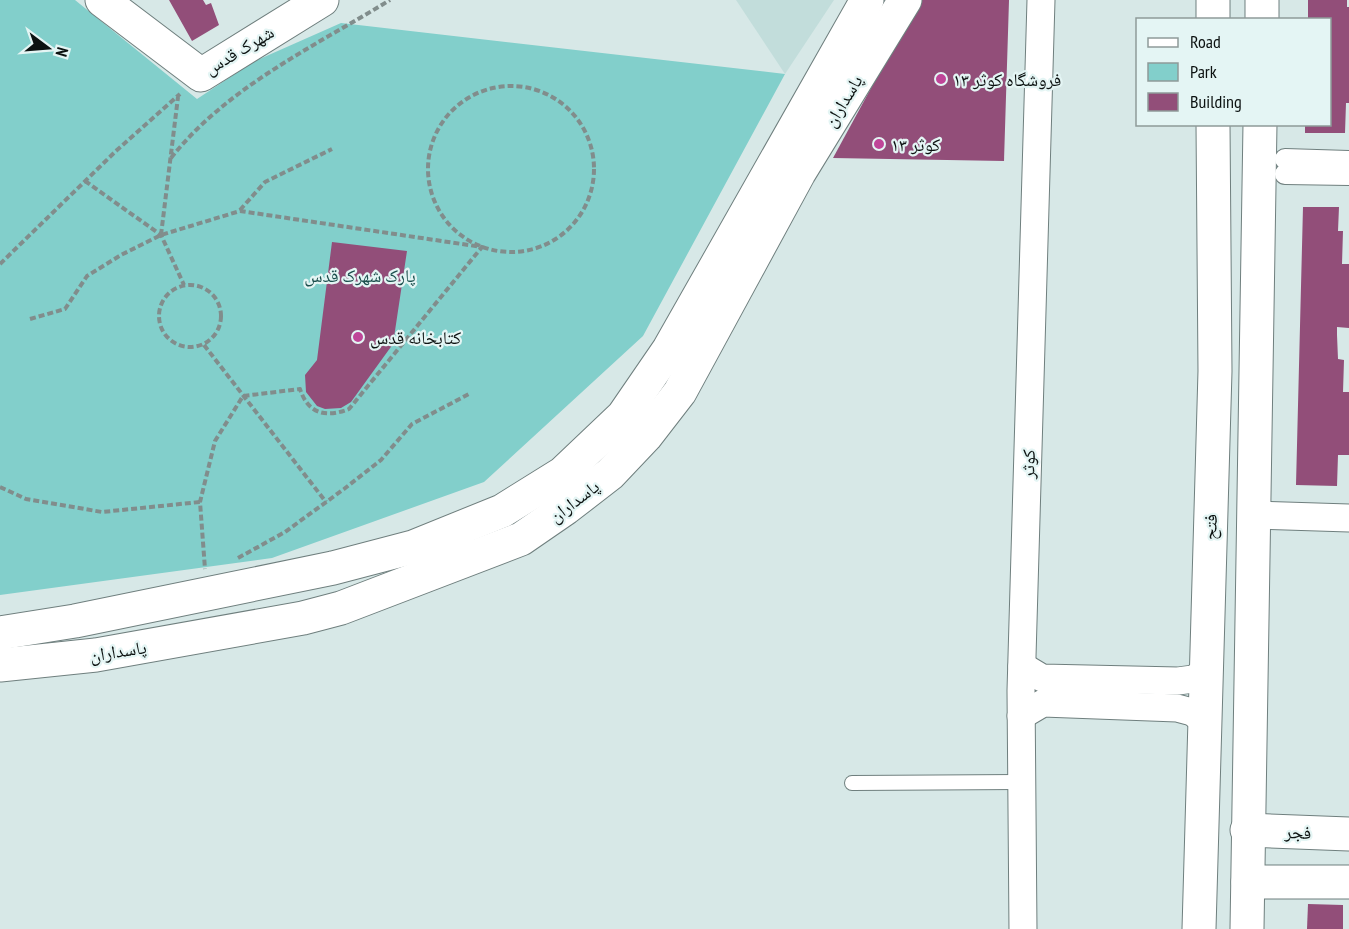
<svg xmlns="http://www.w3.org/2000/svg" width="1349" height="929" font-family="'PT Sans Narrow','Noto Naskh Arabic',sans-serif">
<rect width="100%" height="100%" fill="#d7e8e7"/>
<path fill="#c2dddb" d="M736,0H834L785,74Z"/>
<path fill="#82cfcb" d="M0,0H75L197,99L253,62L341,23L785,74L643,336L484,482L272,558L0,595Z"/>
<g fill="#924e79">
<path d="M169,0H203L206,5L211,3L219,25L192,41Z"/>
<path d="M919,0H1009L1004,161L833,158Z"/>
<path d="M1308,0H1347V7H1349V103H1346L1345,133H1305V124H1330V20H1308Z"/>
<path d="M1303,207H1339L1338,231H1343L1342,264H1349V328L1337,327V335L1338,359L1344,360L1343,392H1349V455H1338L1337,486L1296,485Z"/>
<path d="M332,242L407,251L393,344L351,402L341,408L325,409L317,406L306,392L305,375L317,360Z"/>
<path d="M1308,904L1343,905V929H1307Z"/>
</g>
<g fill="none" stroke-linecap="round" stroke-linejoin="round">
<defs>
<path id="service" d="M852,783L1022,782"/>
<g id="pedestrian">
<path d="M1285,159L1349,161"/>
<path d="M1285,174L1349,175"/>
</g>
<g id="minor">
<path d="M1253,515L1349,518"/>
<path d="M1022,666L1042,678L1178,681L1193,679L1206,672"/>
<path d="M1021,716L1043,703L1177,708L1192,712L1204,721"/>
<path d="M1023,929L1021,691L1041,0"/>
</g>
<g id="tertiary">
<path d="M102,0L201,75L322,0"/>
<path d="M1213,20V0"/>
<path d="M1262,20V0"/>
<path d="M1247,830L1349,834"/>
<path d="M1248,882H1349"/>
<path d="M1199,929L1215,371L1213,124"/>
<path d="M1247,929L1260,124"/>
</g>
<g id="secondary">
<path d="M0,633L75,621L333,568L413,547L502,511L563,473L623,416L669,349L867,0"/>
<path d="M0,665L96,655L303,618L341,608L521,539L566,508L610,474L646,436L680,392L799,173L905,0"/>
</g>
</defs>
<use href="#service" stroke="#6f7f7e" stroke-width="16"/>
<use href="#pedestrian" stroke="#6f7f7e" stroke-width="22"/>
<use href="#minor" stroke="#6f7f7e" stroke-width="29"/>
<use href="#tertiary" stroke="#6f7f7e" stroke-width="35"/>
<use href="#secondary" stroke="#6f7f7e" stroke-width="35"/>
<g stroke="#818d8c" stroke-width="4" stroke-dasharray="6 3" stroke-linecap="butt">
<circle cx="511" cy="169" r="83"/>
<path d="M171,158C227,87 315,46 390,0"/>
<path d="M85,181L161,235L184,285"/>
<path d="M240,210L265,182L332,149"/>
<path d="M161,235L178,97"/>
<path d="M0,264L117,150L180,94"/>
<circle cx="190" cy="316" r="31"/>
<path d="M30,319L65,309L87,276L121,255L161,235L240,211L482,247L349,409C326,418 308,414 300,389L243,396L215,441L200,502L205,569"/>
<path d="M204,345L326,502"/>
<path d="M0,487L26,499L102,512L200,502"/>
<path d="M238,558L285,532L344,489L381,460L412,424L469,394"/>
</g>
<use href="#service" stroke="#fff" stroke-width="14"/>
<use href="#pedestrian" stroke="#fff" stroke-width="20"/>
<use href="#minor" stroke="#fff" stroke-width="27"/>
<use href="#tertiary" stroke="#fff" stroke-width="33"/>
<use href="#secondary" stroke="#fff" stroke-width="33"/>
</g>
<g fill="#bf4598" stroke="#e4f5f4" stroke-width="2">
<circle cx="941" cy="79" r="6"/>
<circle cx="879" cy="144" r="6"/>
<circle cx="358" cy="337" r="6"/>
</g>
<g text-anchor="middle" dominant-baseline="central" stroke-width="4.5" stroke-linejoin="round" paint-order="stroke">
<g font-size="18" fill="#0c1211" stroke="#e4f5f4">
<text transform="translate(239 50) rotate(-31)">شهرک قدس</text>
<text transform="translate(843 101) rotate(-59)">پاسداران</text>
<text transform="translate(1028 464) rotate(-88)">کوثر</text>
<text transform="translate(574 501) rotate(-37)">پاسداران</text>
<text transform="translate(1210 527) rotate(-88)">فتح</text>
<text transform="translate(118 651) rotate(-9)">پاسداران</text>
<text transform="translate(1298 832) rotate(2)">فجر</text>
</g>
<g font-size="18" fill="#0c1211" stroke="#e4f5f4" text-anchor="start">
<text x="953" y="79">فروشگاه کوثر ۱۳</text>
<text x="891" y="144">کوثر ۱۳</text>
<text x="370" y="337">کتابخانه قدس</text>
</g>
<g font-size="18" fill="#1b4f4d" stroke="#e4f5f4">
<text x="360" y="275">پارک شهرک قدس</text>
</g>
</g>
<rect x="1136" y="18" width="195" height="108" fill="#e4f5f4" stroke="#8e9a99" stroke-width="1.5"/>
<rect x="1148" y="38" width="30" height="9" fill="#ffffff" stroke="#8e9a99" stroke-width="1.5"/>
<text x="1190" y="48" font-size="18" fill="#0c1211">Road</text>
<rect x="1148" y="63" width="30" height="18" fill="#82cfcb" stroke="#8e9a99" stroke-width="1.5"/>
<text x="1190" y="78" font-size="18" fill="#0c1211">Park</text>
<rect x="1148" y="93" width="30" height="18" fill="#924e79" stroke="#8e9a99" stroke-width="1.5"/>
<text x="1190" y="108" font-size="18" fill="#0c1211">Building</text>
<g transform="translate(48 48) rotate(106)" stroke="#e4f5f4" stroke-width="4.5" paint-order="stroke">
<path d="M0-4.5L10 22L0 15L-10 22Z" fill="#0c1211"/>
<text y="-9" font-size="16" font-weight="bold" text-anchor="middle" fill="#0c1211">N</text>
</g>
</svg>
